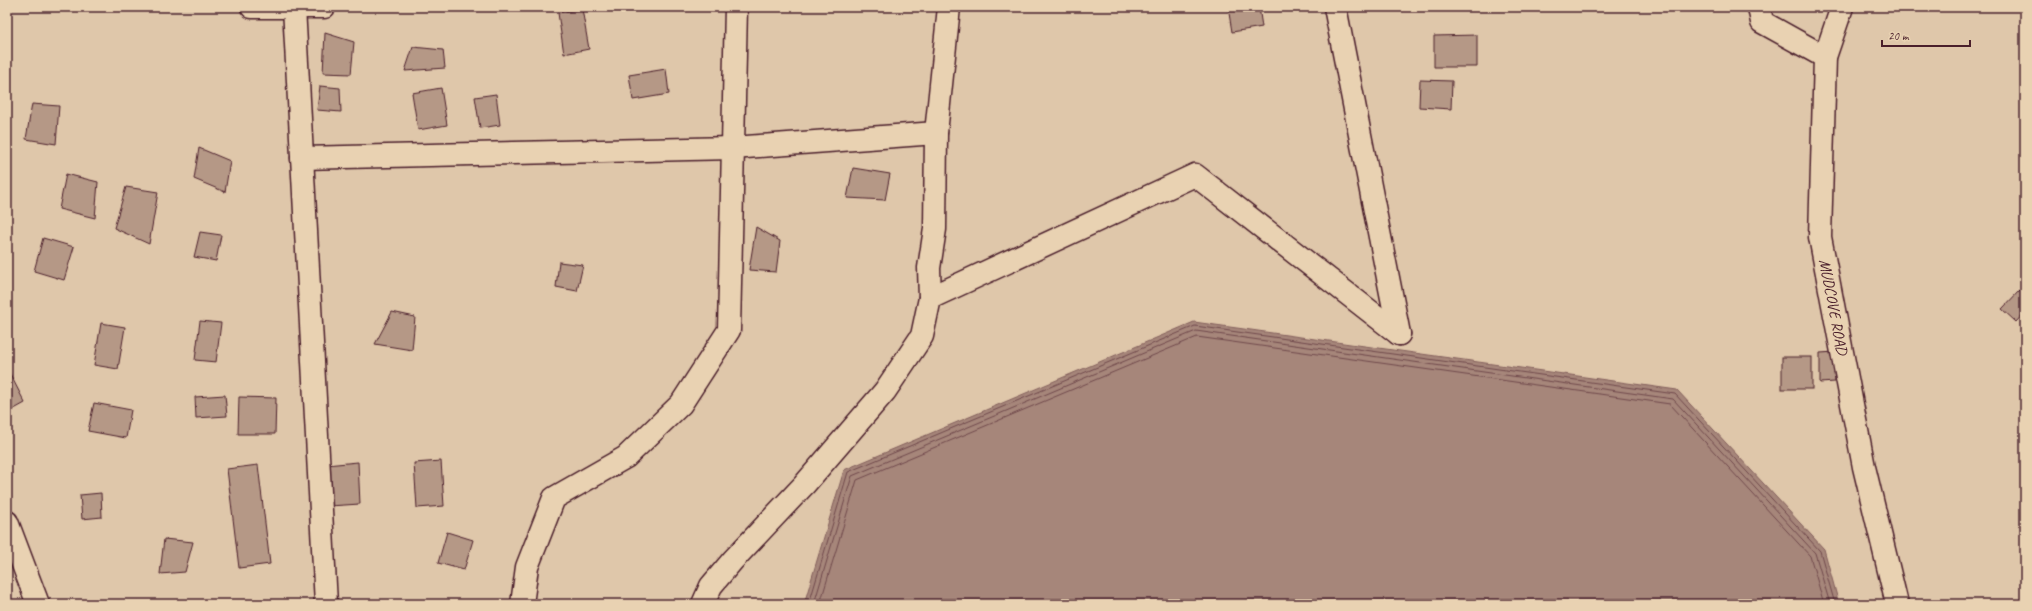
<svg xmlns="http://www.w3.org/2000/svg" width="2032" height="611" font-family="Caveat,sans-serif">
<rect width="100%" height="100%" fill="#dfc7aa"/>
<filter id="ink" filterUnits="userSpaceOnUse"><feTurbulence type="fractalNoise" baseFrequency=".025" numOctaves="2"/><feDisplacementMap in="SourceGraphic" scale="8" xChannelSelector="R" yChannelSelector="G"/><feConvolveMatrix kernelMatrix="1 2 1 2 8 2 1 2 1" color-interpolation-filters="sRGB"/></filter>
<g filter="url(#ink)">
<path fill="#a6867a" stroke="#815d5a" d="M1194,322L1677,390L1824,549L1839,604H804L844,470Z"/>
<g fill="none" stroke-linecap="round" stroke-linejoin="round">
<g stroke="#6f484b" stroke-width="1">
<path d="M809,604L848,472L1195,326L1675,394L1820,551L1835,604"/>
<path d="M814,604L852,476L1196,331L1673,399L1815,553L1830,604"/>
<path d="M820,604L857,480L1197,337L1670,404L1810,556L1824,604"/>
</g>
</g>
<g fill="#b59886" stroke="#4a1f2b">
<path d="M1228,7H1259L1262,27L1232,32Z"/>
<path d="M582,9L589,49L564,54L558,13Z"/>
<path d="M325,33L354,42L351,74L323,73Z"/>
<path d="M1477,35V67H1434V36Z"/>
<path d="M413,47L443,50L445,68L405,71Z"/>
<path d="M666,69L669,94L633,100L629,75Z"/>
<path d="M1420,80L1452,81L1451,109L1419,107Z"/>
<path d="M320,86L340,88L341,112L317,110Z"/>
<path d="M441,88L447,125L418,130L412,93Z"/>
<path d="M496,94L500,125L480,128L475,97Z"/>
<path d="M32,104L59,106L56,144L26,139Z"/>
<path d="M199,148L230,161L225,192L194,179Z"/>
<path d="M853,168L890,174L885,200L847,198Z"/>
<path d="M66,174L98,182L95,218L59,209Z"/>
<path d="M126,187L158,192L149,244L114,228Z"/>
<path d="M756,227L780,241L776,272L749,270Z"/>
<path d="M200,232L221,235L216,261L194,257Z"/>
<path d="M43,238L74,247L64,280L34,271Z"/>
<path d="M559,262L583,265L577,291L556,287Z"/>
<path d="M2020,290L2025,295V312L2016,322L2002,309Z"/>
<path d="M392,312L415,317L412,350L375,344Z"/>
<path d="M200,321L221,323L216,362L195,360Z"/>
<path d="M101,323L125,327L118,369L94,365Z"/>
<path d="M1835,352V382L1820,383V353Z"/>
<rect x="1782" y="357" width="30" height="32"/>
<path d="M7,368L25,403L7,413Z"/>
<path d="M225,395L227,416L196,418L195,397Z"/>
<path d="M239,397L276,398L275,434H238Z"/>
<path d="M94,403L131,410L126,438L88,431Z"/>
<path d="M441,461L444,506L417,508L414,463Z"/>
<path d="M358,462L360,504L329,506L326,465Z"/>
<path d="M258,465L270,564L239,568L227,469Z"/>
<path d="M101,493L102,517L82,519L80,495Z"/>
<path d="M447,532L473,540L464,570L438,563Z"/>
<path d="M164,539L193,542L185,572L160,574Z"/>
</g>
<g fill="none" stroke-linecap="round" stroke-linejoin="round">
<defs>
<g id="minor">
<path d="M252,7H324"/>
<path d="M294,7L326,604"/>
<path d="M1335,7L1399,334"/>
<path d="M1759,7L1762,22L1825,57"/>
<path d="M302,158L733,148L936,133"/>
<path d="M930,298L929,268L935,229L936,133L949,7"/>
<path d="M7,522L38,604"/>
<path d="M522,604L527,567L554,498L626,457L681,404L729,330L736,7"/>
<path d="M703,604L711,586L733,560L804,485L885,391L922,336L930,298L1195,175L1399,334"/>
</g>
<g id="tertiary">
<path id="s1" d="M1842,7L1825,57L1820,237L1864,467L1897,604"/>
</g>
</defs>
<use href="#minor" stroke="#4a1f2b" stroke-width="25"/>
<use href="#tertiary" stroke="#4a1f2b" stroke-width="25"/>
<use href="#minor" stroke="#e9d2b2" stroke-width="22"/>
<use href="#tertiary" stroke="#e9d2b2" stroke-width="22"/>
</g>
</g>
<g text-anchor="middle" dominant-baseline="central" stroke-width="4" stroke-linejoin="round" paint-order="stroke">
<g font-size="16" fill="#4a1f2b" stroke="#e9d2b2">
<text stroke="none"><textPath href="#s1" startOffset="304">MUDCOVE ROAD</textPath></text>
</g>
</g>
<rect width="2032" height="611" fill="none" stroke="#e9d2b2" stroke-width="24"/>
<rect x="12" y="12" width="2008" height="587" fill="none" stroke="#4a1f2b" stroke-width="1.5" filter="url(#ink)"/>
<path d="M1882 40v6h88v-6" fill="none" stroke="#4a1f2b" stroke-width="2"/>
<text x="1888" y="40" font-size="12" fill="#4a1f2b" stroke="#e9d2b2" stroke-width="3" paint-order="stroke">20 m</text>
</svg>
